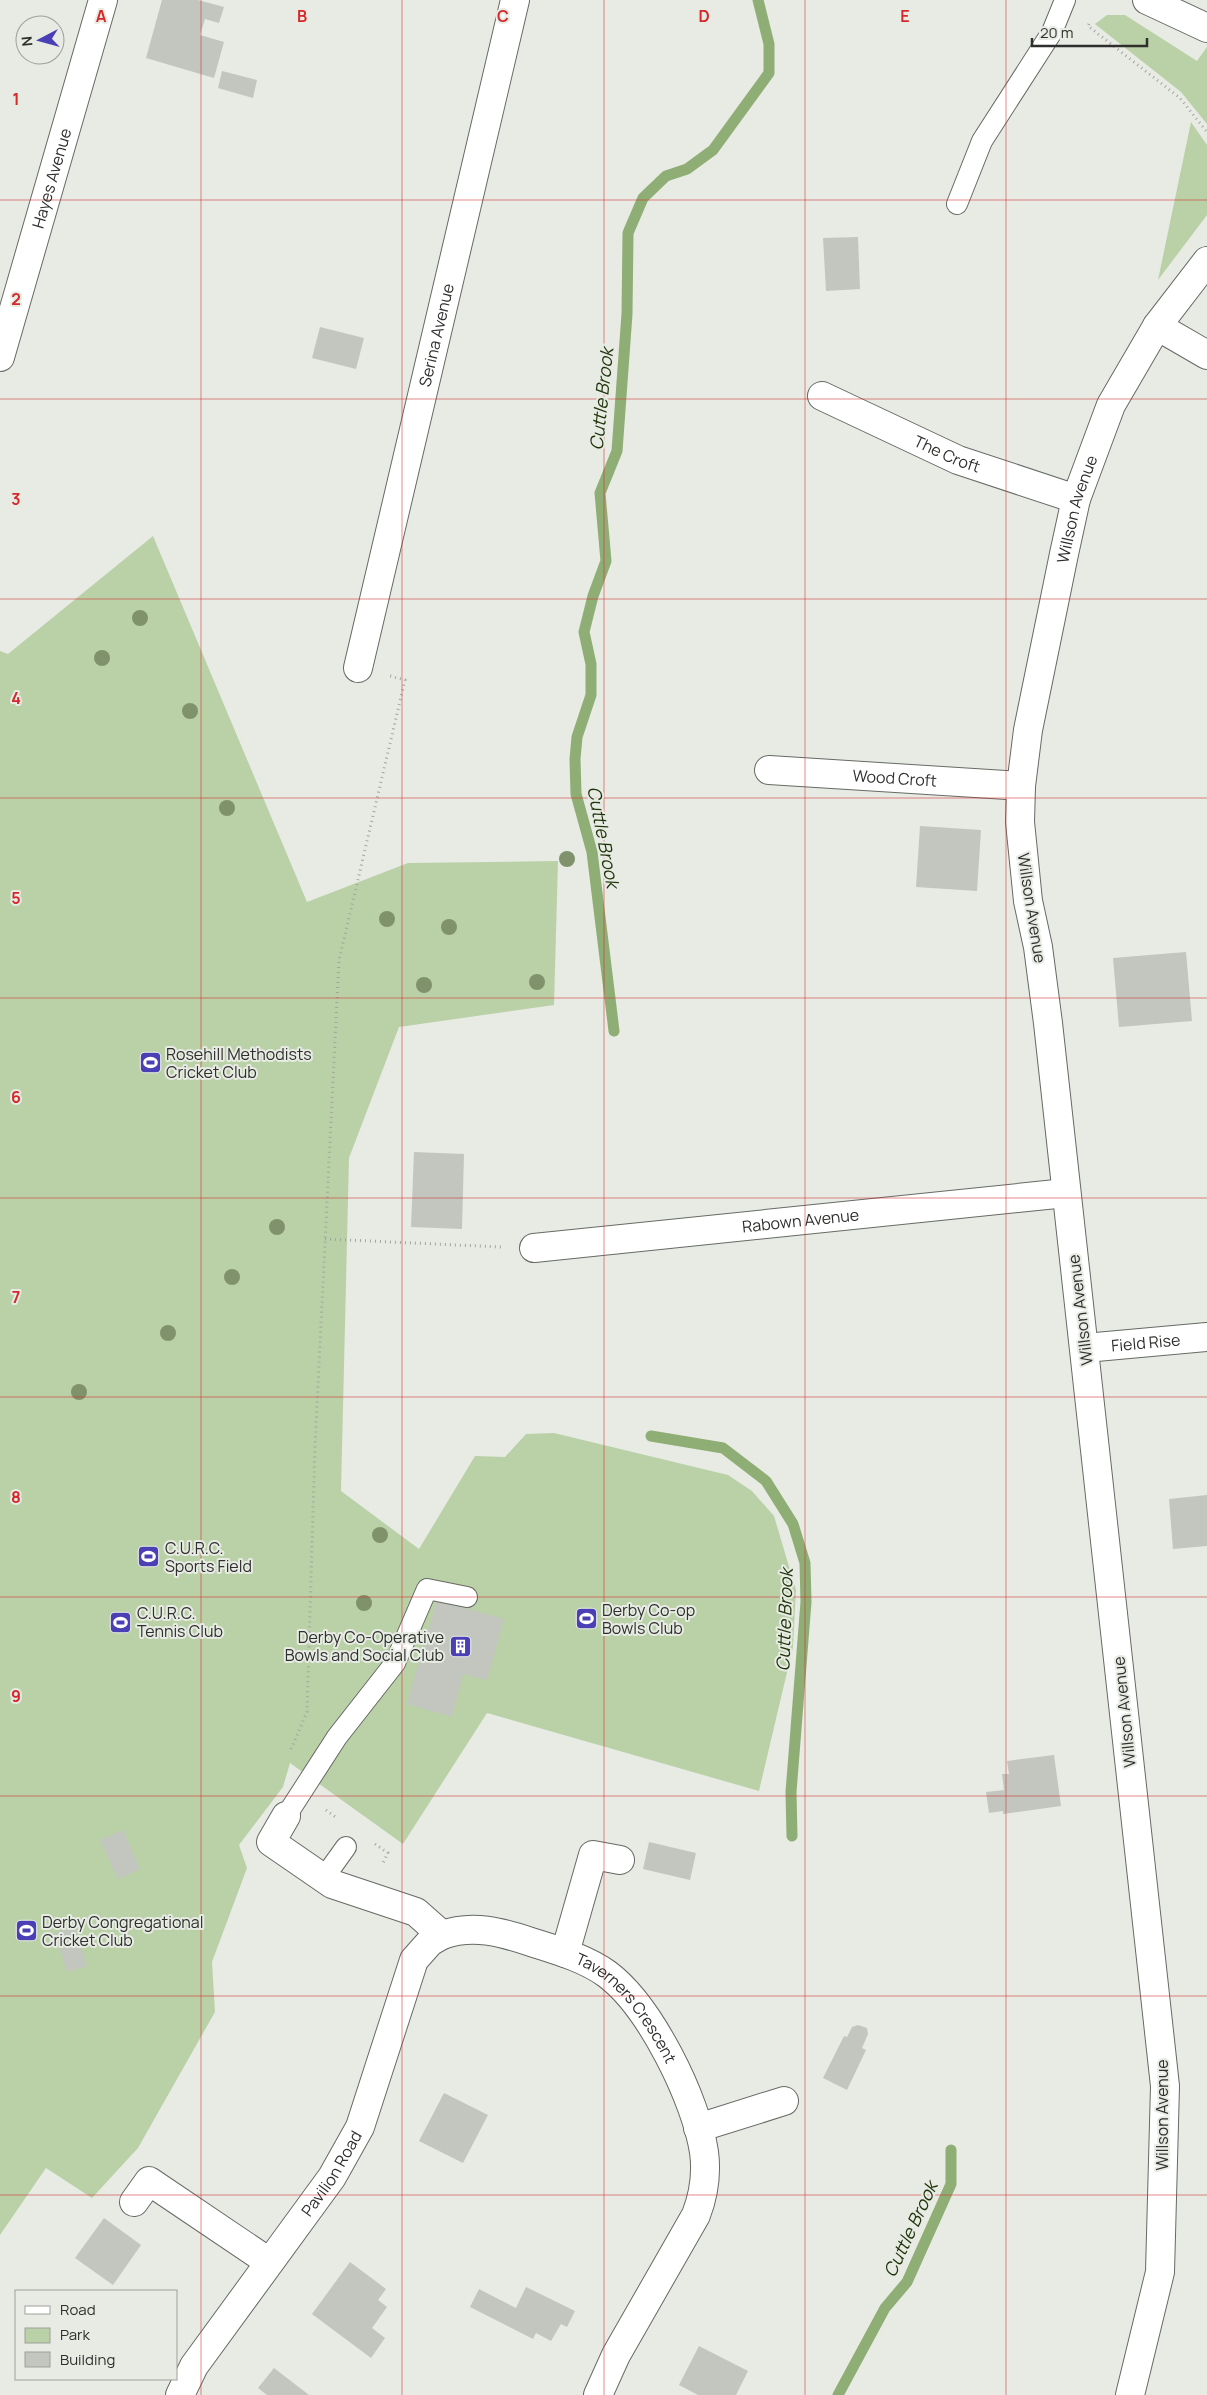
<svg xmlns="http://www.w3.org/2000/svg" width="1207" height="2395" font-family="Manrope,sans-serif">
<rect width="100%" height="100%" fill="#e7ebe4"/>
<g fill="#bad1a8">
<path d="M1107,15H1125L1197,61L1207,47V124L1181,92L1095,24Z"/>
<path d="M1191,122L1207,145V215L1158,280Z"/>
<path d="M153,536L307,902L408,863L558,861L554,1005L399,1027L349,1158L341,1491L419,1549L475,1456L505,1457L526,1434L554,1433L728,1475L752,1491L774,1516L796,1590L793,1647L759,1791L487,1713L403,1844L290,1763L283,1787L239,1845L247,1868L212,1962L215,2012L138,2148L92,2198L46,2168L0,2235V651L8,654Z"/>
</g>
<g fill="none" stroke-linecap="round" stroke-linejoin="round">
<g stroke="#8fae75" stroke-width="11">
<path d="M614,1031L592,852L576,794L575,759L577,737L591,695V664L584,632L593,596L606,561L600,493L617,451L627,314L628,233L643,198L666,176L687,169L713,150L769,73V44L758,0"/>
<path d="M651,1436L723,1448L766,1481L793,1524L805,1563L806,1602L791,1792L792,1836"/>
<path d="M838,2395L885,2308L907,2282L951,2184V2150"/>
</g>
</g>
<g fill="#c2c6bf">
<path d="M162,0H198L224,7L219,23L205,19L200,35L224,42L214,78L146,58Z"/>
<path d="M222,71L257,80L253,98L218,88Z"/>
<path d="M858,237L860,289L826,291L823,238Z"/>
<path d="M320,327L364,338L356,369L312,358Z"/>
<path d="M920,826L981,830L977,891L916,887Z"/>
<path d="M1186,952L1192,1021L1119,1027L1113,958Z"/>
<path d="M414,1152L464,1154L462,1229L411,1227Z"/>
<path d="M1207,1495V1546L1173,1549L1169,1499Z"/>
<path d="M437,1600L504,1619L487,1680L463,1674L452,1717L407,1704Z"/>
<path d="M1054,1755L1061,1806L1003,1814V1811L989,1813L986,1792L1004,1790L1002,1774H1009L1007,1761Z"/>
<path d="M123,1830L140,1869L118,1879L100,1840Z"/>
<path d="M649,1842L696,1853L690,1880L643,1869Z"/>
<path d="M75,1927L87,1966L67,1972L55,1933Z"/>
<path d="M858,2025L867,2028L868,2034L862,2048L866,2050L847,2090L823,2078L844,2036L847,2037L852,2027Z"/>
<path d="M444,2093L488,2115L463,2163L419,2141Z"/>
<path d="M104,2218L141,2245L113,2285L75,2258Z"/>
<path d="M350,2262L386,2289L378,2300L387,2307L372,2328L385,2338L371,2358L312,2314Z"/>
<path d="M526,2287L575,2311L567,2327L561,2324L551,2341L536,2333L533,2339L470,2307L479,2289L516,2308Z"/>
<path d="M699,2346L748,2371L736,2395H698L679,2385Z"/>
<path d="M274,2368L309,2395H267L258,2388Z"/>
</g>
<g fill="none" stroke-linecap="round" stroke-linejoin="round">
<defs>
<g id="lane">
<path d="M957,204L982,141L1052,32L1065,0"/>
<path d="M286,1816L337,1737L395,1663L427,1589L467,1597"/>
<path d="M323,1879L346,1847"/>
</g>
<g id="street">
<path d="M1147,0L1207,28"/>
<path d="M1157,326L1207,355"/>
<path id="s1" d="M0,357L103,0"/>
<path id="s2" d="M822,396L958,460L1076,499"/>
<path id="s3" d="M358,668L515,0"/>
<path id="s4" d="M769,770L1021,786"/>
<path id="s5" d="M534,1248L1066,1193"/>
<path id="s6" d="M1085,1348L1207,1337"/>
<path id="s7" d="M286,1816L271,1842L332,1884L416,1912L442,1935C473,1924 501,1932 531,1942C556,1950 585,1958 607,1974C650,2006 696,2099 704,2152C707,2174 704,2194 696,2215L616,2355L598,2395"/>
<path d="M565,1953L593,1855L620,1860"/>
<path d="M698,2128L784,2101"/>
<path d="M134,2202L149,2181L269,2262"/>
<path id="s8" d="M180,2395L194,2366L332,2177L360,2127L414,1960L430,1942L442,1935"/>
<path id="s9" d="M1130,2395L1160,2272L1165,2086L1048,1023L1038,947L1028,901L1020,822L1021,786L1028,730L1064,554L1076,499L1111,405L1157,326L1207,261"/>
</g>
</defs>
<use href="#lane" stroke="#666a64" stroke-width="22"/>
<use href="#street" stroke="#666a64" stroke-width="30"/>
<g stroke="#a2a59f" stroke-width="3" stroke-dasharray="1 4" stroke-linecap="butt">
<path d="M1089,24L1088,26L1180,98L1207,132"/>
<path d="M325,1239L501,1247"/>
<path d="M291,1749L307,1712L315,1446L339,960L405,680L390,676"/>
<path d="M326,1810L337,1818"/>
<path d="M375,1844L388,1853L382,1865"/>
</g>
<use href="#lane" stroke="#fff" stroke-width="20"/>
<use href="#street" stroke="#fff" stroke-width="28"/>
</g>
<g fill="#80926c">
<circle cx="140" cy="618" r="8"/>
<circle cx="102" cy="658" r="8"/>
<circle cx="190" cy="711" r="8"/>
<circle cx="227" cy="808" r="8"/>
<circle cx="567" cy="859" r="8"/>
<circle cx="387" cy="919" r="8"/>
<circle cx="449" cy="927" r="8"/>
<circle cx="537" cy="982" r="8"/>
<circle cx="424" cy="985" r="8"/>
<circle cx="277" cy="1227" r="8"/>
<circle cx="232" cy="1277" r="8"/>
<circle cx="168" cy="1333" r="8"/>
<circle cx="79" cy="1392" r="8"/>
<circle cx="380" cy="1535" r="8"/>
<circle cx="364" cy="1603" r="8"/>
</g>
<path fill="none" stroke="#d62828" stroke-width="1" stroke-opacity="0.55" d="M201,0V2395M402,0V2395M604,0V2395M805,0V2395M1006,0V2395M0,200H1207M0,399H1207M0,599H1207M0,798H1207M0,998H1207M0,1198H1207M0,1397H1207M0,1597H1207M0,1796H1207M0,1996H1207M0,2195H1207"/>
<defs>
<symbol id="stadium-square" viewBox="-11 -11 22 22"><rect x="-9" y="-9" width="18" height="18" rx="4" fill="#4b3fb5" stroke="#e7ebe4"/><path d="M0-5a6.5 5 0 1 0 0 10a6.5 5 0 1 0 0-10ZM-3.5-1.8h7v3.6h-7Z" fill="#fff"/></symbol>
<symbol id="building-square" viewBox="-11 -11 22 22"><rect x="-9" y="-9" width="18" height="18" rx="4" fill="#4b3fb5" stroke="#e7ebe4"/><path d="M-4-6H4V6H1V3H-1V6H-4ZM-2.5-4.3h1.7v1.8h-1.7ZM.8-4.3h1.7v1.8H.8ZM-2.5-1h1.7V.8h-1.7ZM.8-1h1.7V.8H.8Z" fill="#fff"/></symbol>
</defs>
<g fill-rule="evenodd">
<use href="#stadium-square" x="138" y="1050" width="25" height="25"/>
<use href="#stadium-square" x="136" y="1544" width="25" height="25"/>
<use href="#stadium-square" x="574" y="1606" width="25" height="25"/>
<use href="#stadium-square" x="108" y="1610" width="25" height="25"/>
<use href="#building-square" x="448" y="1634" width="25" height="25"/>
<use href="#stadium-square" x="14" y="1918" width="25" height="25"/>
</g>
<g text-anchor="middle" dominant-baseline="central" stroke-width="4" stroke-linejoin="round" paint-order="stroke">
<g font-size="16" fill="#2f302d" stroke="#e7ebe4">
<text stroke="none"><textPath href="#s1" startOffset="186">Hayes Avenue</textPath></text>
<text stroke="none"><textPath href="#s3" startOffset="342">Serina Avenue</textPath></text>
<text stroke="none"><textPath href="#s2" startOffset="138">The Croft</textPath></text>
<text stroke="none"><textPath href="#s9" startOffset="1904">Willson Avenue</textPath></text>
<text stroke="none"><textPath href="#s4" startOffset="126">Wood Croft</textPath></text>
<text transform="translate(1032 908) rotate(81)">Willson Avenue</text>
<text stroke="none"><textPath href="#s5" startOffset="268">Rabown Avenue</textPath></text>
<text transform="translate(1080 1310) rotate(-97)">Willson Avenue</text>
<text stroke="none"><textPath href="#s6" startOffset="61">Field Rise</textPath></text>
<text transform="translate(1124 1712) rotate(-96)">Willson Avenue</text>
<text stroke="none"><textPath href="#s7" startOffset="439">Taverners Crescent</textPath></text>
<text transform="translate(1162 2115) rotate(-90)">Willson Avenue</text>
<text stroke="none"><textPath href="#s8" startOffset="269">Pavilion Road</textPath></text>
</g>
<g font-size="16" fill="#2f302d" stroke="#e7ebe4" text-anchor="start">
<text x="166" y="1054">Rosehill Methodists<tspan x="166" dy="18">Cricket Club</tspan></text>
<text x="165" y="1548">C.U.R.C.<tspan x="165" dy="18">Sports Field</tspan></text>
<text x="602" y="1610">Derby Co-op<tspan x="602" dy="18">Bowls Club</tspan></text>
<text x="137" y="1613">C.U.R.C.<tspan x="137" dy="18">Tennis Club</tspan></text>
<text x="444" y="1637" text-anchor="end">Derby Co-Operative<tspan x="444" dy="18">Bowls and Social Club</tspan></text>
<text x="42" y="1922">Derby Congregational<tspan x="42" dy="18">Cricket Club</tspan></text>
</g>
<g font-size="18" font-style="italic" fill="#1f3308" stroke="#e7ebe4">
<text transform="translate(601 399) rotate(-84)">Cuttle Brook</text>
<text transform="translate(604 837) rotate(79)">Cuttle Brook</text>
<text transform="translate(784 1620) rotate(-88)">Cuttle Brook</text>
<text transform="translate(910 2229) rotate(-65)">Cuttle Brook</text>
</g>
</g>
<g font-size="16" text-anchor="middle" font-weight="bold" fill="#d62828" stroke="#e7ebe4" stroke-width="4" stroke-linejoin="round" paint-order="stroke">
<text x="101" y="22">A</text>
<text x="302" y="22">B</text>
<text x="503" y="22">C</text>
<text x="704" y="22">D</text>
<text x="905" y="22">E</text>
<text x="16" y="105">1</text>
<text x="16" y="305">2</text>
<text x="16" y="505">3</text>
<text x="16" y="704">4</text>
<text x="16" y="904">5</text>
<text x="16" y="1103">6</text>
<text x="16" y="1303">7</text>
<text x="16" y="1503">8</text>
<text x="16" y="1702">9</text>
</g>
<rect x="15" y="2290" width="162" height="90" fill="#e7ebe4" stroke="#9da09b"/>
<rect x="25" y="2306" width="25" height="8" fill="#ffffff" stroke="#9da09b"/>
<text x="60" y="2315" font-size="15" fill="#2f302d">Road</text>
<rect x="25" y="2328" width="25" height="15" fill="#bad1a8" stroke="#9da09b"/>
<text x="60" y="2340" font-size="15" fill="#2f302d">Park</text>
<rect x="25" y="2352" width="25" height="15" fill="#c2c6bf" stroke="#9da09b"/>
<text x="60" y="2365" font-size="15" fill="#2f302d">Building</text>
<g transform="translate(40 40) rotate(264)"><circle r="24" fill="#e7ebe4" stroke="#9da09b"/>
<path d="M0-4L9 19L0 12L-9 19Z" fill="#4b3fb5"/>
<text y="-8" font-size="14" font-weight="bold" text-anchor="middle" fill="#2f302d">N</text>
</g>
<path d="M1032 38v8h115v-8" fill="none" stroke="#2f302d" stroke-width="2.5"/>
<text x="1040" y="38" font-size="15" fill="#2f302d" stroke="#e7ebe4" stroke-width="4" paint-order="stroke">20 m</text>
</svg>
